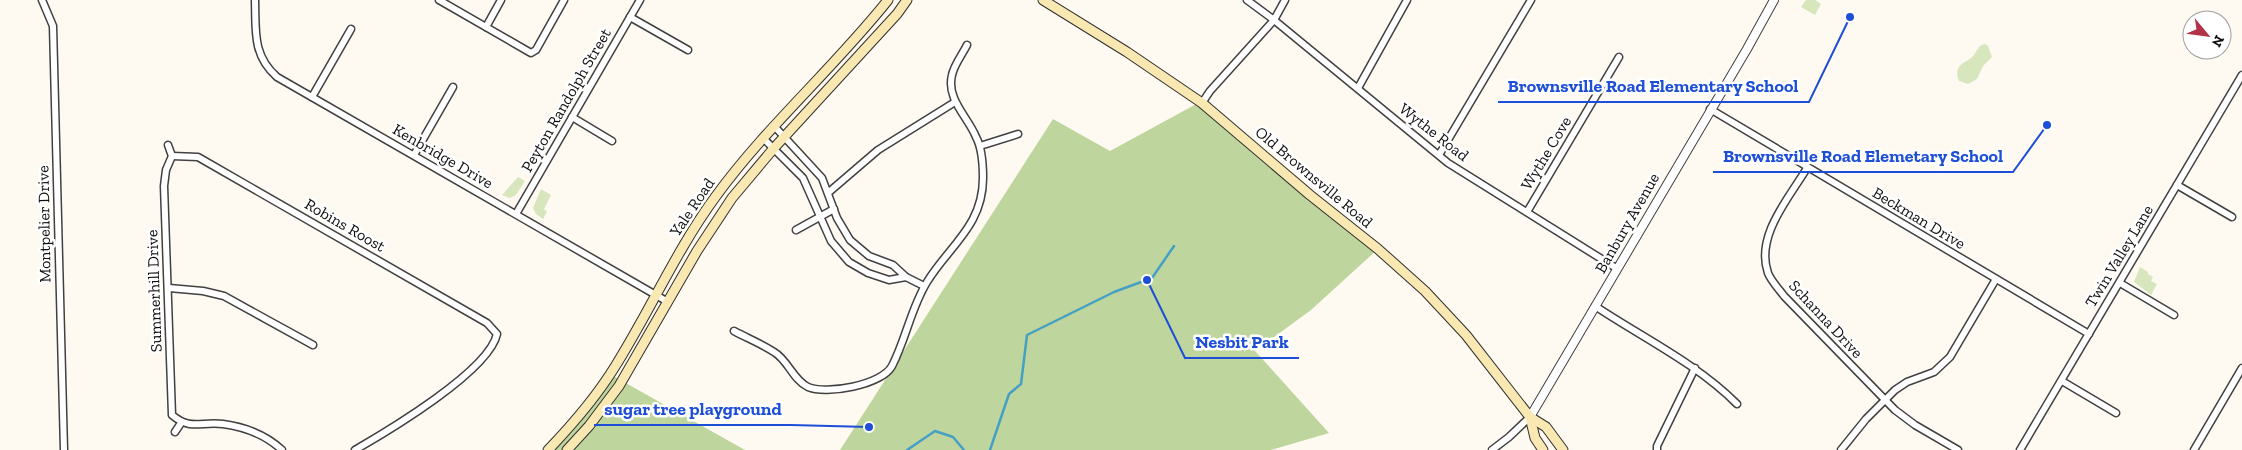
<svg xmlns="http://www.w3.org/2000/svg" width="2242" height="450" font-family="'Zilla Slab',serif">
<rect width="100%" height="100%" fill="#fefaf1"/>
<g fill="#d7e6bd">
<path d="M1806,0H1815L1821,4L1815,15L1801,7Z"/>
<path d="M1985,44L1988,46L1992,57L1983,66L1977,79L1968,84L1959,81C1952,63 1968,63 1974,55C1977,50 1978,46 1985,44Z"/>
<path d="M518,177L525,181L516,195L510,198L502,195Z"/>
<path d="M541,189L551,195L544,209L547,212L543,219L536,214L533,208Z"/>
<path d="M2140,267L2148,272V274L2153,277L2151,281L2157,284L2151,295L2134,282Z"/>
</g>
<g fill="#bed69d">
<path d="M1200,102L1378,249L1311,310L1255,351L1329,433L1271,450H840L1053,119L1110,151Z"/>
<path d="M608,373L745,450H544L576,417Z"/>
</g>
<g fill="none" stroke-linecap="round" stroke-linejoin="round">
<g stroke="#46a0c3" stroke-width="2.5">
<path d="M907,450L935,431L953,437L964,450"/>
<path d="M990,450L1009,394L1021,384L1027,335L1114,292L1152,278L1174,246"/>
</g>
<defs>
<g id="minor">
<path d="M42,0L53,26L64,450"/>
<path d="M255,0C256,30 252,55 277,77L668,302"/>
<path d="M439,0L531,53L536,50L564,0"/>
<path d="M1247,0L1274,20L1448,163L1616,268"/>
<path d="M630,17L688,50"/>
<path d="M486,27L501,0"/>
<path d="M1358,88L1407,0"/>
<path d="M312,97L351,29"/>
<path d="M1202,103L1210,91L1274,20L1285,0"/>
<path d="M1710,109L2089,334"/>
<path d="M572,117L612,141"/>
<path d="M775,127L822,178L837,218L850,240L869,256L893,265L906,277L924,286"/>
<path d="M764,139L803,178L831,241L849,262L868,273L889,280L906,277"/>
<path d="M168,145L172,156"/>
<path d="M980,146L1018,134"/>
<path d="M414,155L453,87"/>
<path d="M1439,155L1531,0"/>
<path d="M172,156L198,157L487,323L497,334C489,371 388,431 355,450"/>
<path d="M172,156L166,170L164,186L172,415C191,431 201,421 223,424C245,427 266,435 282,450"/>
<path d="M1807,168C1789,198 1755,236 1768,273C1771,281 1779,289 1784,296L1895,410L1915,425L1958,450"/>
<path d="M2177,185L2232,217"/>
<path d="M829,192L878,150L955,102"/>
<path d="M1527,212L1619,57"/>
<path d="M516,214L640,0"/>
<path d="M796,230L834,209"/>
<path d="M2120,283L2174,315"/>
<path d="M169,288L203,291L224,296L313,345"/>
<path d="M1595,306C1643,338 1696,363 1737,404"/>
<path d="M734,331C747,338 762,344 774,352C788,360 793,380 808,387C826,395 882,385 892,366C906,339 911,308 927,282C949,246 983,226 983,178C983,165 982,148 976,137C968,117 946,99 952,75C954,65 962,55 967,45"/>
<path d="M2062,381L2116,413"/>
<path d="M175,432L181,423"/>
<path d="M1492,450L1509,437L1530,417"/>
<path d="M1657,450V446L1695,368"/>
<path d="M1841,450L1866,419L1895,390L1907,382L1934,372L1950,357L1996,279"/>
<path d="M2020,450L2242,75"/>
<path d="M2194,450L2242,368"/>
</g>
<path id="tertiary" d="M1530,417L1747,49L1774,0"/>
<g id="secondary">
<path d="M1043,0L1127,52L1202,103L1310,195L1378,249L1425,291L1466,335L1530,417L1546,427L1563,450"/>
<path d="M1530,417L1535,438L1543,450"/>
<path d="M548,450C573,424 597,396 616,365C651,309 677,249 716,196C767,126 834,68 888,0"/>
<path d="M567,450L589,426L619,386L697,251L732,198L774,148L897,14L907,0"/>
</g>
</defs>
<use href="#minor" stroke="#414141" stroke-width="9"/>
<use href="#tertiary" stroke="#414141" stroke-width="10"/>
<use href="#secondary" stroke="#303030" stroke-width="11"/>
<use href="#minor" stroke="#fff" stroke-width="6"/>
<use href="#tertiary" stroke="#fff" stroke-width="8"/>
<use href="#secondary" stroke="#f9e8b1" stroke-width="9"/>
</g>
<g text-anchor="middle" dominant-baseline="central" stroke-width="5" stroke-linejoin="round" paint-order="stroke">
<g font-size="16" fill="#0e0e0e" stroke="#fff">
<text transform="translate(566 100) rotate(-60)">Peyton Randolph Street</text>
<text transform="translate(1434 132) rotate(38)">Wythe Road</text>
<text transform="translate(1546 153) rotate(-59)">Wythe Cove</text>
<text transform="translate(443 156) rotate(30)">Kenbridge Drive</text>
<text transform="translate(1314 177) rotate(40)">Old Brownsville Road</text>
<text transform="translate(692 207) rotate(-56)">Yale Road</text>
<text transform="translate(1919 218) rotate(31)">Beckman Drive</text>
<text transform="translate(1627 223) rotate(-60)">Banbury Avenue</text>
<text transform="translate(44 224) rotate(-91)">Montpelier Drive</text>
<text transform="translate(345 225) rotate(30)">Robins Roost</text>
<text transform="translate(2119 256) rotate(-59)">Twin Valley Lane</text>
<text transform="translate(154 291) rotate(-92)">Summerhill Drive</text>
<text transform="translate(1826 319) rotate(47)">Schanna Drive</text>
</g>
</g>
<path fill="none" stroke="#1d4ed8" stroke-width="2" d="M1850 17L1809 102H1498M2047 125L2013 172H1713M1147 280L1185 358H1299M869 427L791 425H594"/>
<g fill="#1d4ed8" stroke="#fff" stroke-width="2">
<circle cx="1850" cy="17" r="5"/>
<circle cx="2047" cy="125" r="5"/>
<circle cx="1147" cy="280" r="5"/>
<circle cx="869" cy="427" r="5"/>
</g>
<g font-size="18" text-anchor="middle" font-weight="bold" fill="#1d4ed8" stroke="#fff" stroke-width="5" stroke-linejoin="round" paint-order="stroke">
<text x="1653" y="92">Brownsville Road Elementary School</text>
<text x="1863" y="162">Brownsville Road Elemetary School</text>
<text x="1242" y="348">Nesbit Park</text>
<text x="693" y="415">sugar tree playground</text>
</g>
<g transform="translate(2207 35) rotate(119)"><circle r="24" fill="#ffffff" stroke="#9f9f9f"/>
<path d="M0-4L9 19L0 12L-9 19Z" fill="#b43147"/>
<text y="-8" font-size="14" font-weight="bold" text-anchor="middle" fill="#0e0e0e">N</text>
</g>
</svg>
